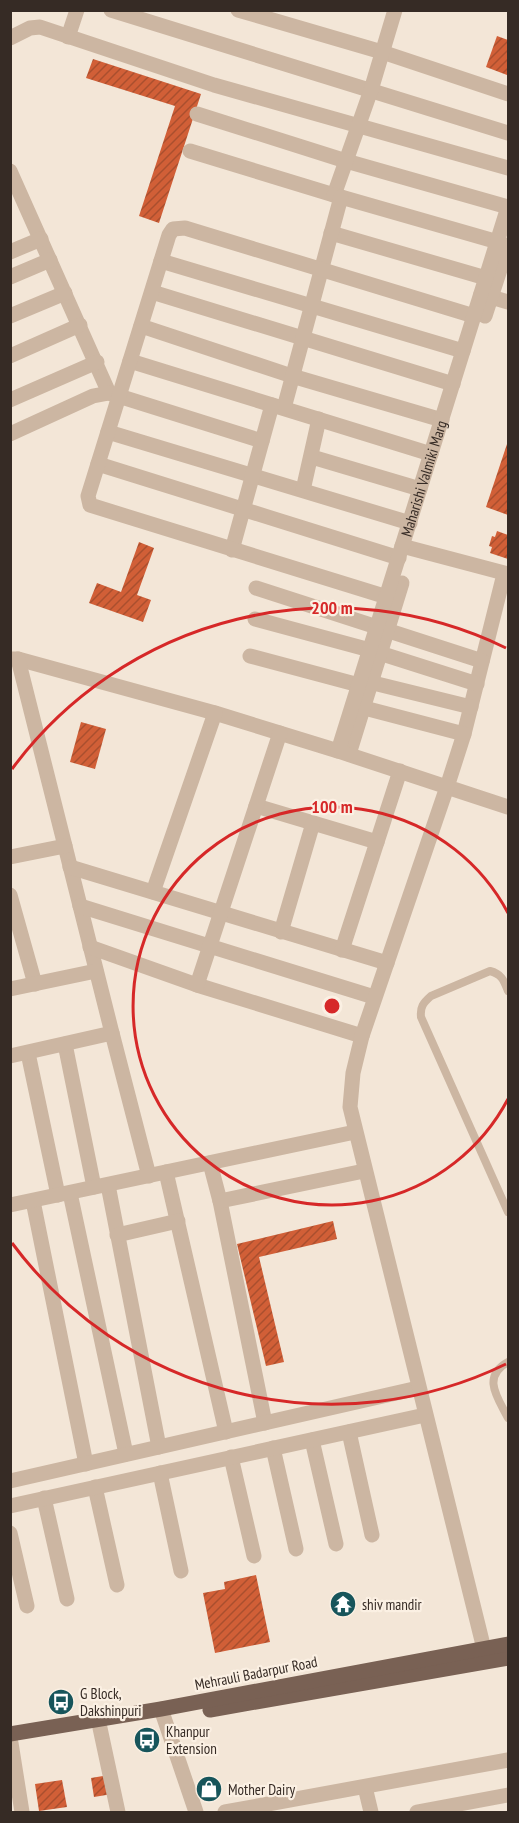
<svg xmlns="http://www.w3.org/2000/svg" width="519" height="1823" font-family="'PT Sans Narrow',sans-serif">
<defs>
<pattern id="building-hatch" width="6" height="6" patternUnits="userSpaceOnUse" patternTransform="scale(1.5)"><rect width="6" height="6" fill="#d15f37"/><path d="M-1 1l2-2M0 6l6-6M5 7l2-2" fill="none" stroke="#aa4f2e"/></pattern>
</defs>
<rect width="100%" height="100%" fill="#f3e6d7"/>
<g fill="url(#building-hatch)">
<path d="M497,36L508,40L507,75L486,67Z"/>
<path d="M93,59L201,94L159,223L139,216L175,106L86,78Z"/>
<path d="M508,441V515L486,507Z"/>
<path d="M497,531L508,535V559L490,553L492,547L489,546L492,536L495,537Z"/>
<path d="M139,542L154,548L137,595L151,600L143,622L89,603L97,583L121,592Z"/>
<path d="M81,722L106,729L95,769L70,762Z"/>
<path d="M333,1221L337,1239L259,1257L284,1362L266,1366L237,1244Z"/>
<path d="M256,1575L270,1642L215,1653L203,1593L225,1589L224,1582Z"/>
<path d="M109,1775L112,1794L94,1797L91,1778Z"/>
<path d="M62,1780L67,1807L39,1811L35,1784Z"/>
</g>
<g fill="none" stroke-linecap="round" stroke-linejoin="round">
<g stroke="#ccb6a2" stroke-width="8">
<path d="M508,991C504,981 502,974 490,971L431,996C423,1003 420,1007 421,1017L508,1212"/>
<path d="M508,1362C481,1377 498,1398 508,1418"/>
</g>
<g stroke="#ccb6a2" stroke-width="15">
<path d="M111,10L508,133"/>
<path d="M238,10L382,52L508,94"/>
<path d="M68,37L77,10"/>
<path d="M10,38L30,28L40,27L214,85L508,168"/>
<path d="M197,114L346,161L508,207"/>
<path d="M190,151L334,195L371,90L395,10"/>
<path d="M10,171L109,393"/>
<path d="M334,195L498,242"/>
<path d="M331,233L486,278"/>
<path d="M10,252L41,239"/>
<path d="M161,261L463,351"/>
<path d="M10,277L50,260"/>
<path d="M152,292L453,384"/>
<path d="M481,294L508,302"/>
<path d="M10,316L65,293"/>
<path d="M141,326L292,376L442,420"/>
<path d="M10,356L80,325"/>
<path d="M130,361L431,454"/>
<path d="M10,400L97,362"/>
<path d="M284,408L341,197"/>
<path d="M108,432L410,523"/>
<path d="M10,434L93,396L109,393L262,441"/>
<path d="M312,457L420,489"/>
<path d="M98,464L399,558"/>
<path d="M303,490L319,419"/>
<path d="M402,546L508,574"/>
<path d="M232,550L272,405"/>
<path d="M504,574L464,734L447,787L508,807"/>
<path d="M256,588L482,661"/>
<path d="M387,597L90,505L88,496L169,235L173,229L185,228L474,316"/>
<path d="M255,619L370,650L477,684"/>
<path d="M250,656L359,685"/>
<path d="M10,659H18L215,713L338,751"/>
<path d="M18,659L112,1033"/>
<path d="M361,680L471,707"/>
<path d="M353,705L464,734"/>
<path d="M256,806L377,842"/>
<path d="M10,857L65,846"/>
<path d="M70,867L387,963"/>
<path d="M153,892L215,713"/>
<path d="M10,895L35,984"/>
<path d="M80,906L374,997"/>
<path d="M281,932L313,823"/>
<path d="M90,947L197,985L362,1036"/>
<path d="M342,950L400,771"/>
<path d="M197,985L280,733"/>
<path d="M10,989L96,971"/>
<path d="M65,1044L94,1187"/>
<path d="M28,1053L58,1195"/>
<path d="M10,1056L112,1033L149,1176"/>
<path d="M210,1163L220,1201L265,1423"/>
<path d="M166,1172L226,1432"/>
<path d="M108,1185L159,1447"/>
<path d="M70,1193L126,1454"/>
<path d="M33,1201L86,1464"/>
<path d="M220,1201L364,1171"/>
<path d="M10,1205L355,1132"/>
<path d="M117,1235L178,1221"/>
<path d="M349,1432L372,1535"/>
<path d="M312,1440L336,1544"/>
<path d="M273,1448L296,1549"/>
<path d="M231,1457L254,1556"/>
<path d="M160,1473L181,1571"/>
<path d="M10,1481L418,1388"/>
<path d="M95,1487L117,1585"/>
<path d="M44,1498L67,1599"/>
<path d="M10,1506L425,1415"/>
<path d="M10,1533L27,1606"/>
<path d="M161,1709L196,1812"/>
<path d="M100,1728L118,1812"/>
<path d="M11,1743L22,1812"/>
<path d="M365,1787L371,1812"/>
<path d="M225,1812L508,1760"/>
<path d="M417,1812L508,1795"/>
</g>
<g stroke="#ccb6a2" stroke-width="15">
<path d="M485,316L508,245"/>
<path d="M349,754L402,583"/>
<path id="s1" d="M484,1649L350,1107L353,1073L362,1036L447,787L338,751L508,207"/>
</g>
<g stroke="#796154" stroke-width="15">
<path d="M210,1710L508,1658"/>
<path d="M10,1734L161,1709L508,1644"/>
</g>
</g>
<g fill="none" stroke="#d62828" stroke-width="3">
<path d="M508 1099A199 199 0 1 1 508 913"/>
<path d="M506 1364A398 398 0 0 1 12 1243M12 769A398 398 0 0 1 506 648"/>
</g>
<defs>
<symbol id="temple-disc" viewBox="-11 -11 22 22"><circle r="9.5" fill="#17555b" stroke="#fbf0e3"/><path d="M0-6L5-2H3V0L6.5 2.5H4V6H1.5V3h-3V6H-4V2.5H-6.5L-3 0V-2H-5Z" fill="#fff"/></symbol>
<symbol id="bus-disc" viewBox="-11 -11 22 22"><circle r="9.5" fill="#17555b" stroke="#fbf0e3"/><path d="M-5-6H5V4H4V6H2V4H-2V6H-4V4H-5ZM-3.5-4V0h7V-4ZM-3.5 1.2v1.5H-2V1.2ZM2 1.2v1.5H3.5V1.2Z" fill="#fff"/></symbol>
<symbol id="shop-disc" viewBox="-11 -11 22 22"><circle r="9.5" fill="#17555b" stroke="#fbf0e3"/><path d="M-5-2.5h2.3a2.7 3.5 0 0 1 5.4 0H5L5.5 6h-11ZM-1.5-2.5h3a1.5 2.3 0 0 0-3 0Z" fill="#fff"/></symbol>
</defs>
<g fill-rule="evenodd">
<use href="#temple-disc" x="328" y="1589" width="30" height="30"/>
<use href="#bus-disc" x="46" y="1687" width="30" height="30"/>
<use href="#bus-disc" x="132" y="1725" width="30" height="30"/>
<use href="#shop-disc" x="194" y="1774" width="30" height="30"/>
</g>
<g text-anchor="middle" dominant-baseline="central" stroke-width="4.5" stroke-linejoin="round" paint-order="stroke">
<g font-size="15" fill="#362b25" stroke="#fbf0e3">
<text stroke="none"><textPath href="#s1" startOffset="1294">Maharishi Valmiki Marg</textPath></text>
<text transform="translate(256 1673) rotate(-11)">Mehrauli Badarpur Road</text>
</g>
<g font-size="15" fill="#362b25" stroke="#fbf0e3" text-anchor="start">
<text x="362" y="1604">shiv mandir</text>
<text x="80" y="1693">G Block,<tspan x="80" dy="17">Dakshinpuri</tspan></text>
<text x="166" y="1731">Khanpur<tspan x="166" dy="17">Extension</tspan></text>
<text x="228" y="1789">Mother Dairy</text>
</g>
</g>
<circle cx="332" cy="1006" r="9" fill="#d62828" stroke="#fbf0e3" stroke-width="3"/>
<g font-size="18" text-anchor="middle" font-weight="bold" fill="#d62828" stroke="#fbf0e3" stroke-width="4.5" stroke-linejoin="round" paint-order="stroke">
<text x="332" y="614">200 m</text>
<text x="332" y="813">100 m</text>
</g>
<rect width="519" height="1823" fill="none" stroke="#362b25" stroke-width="24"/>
</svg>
